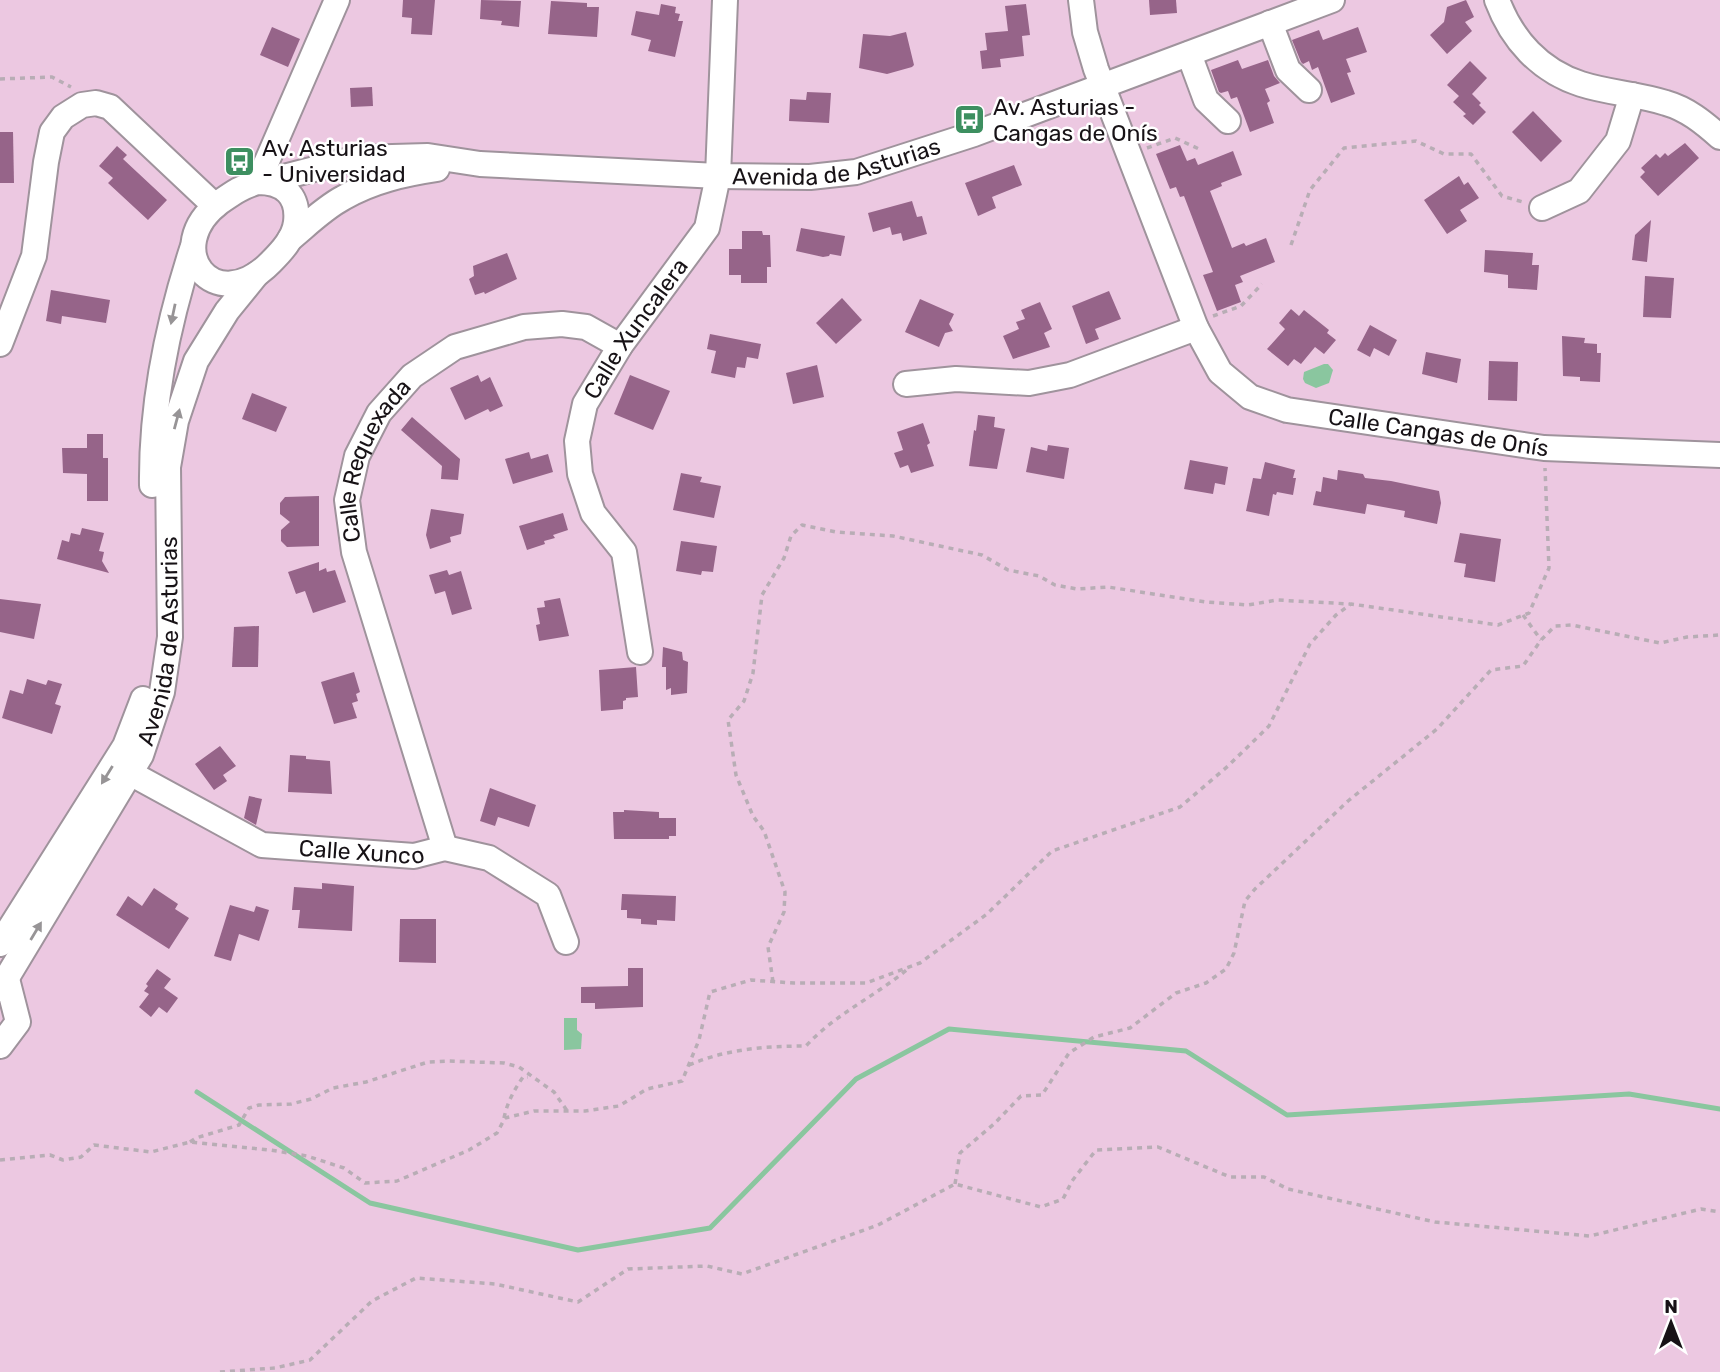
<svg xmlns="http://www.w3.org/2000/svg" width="1720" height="1372" font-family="Rubik,sans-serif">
<rect width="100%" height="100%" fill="#fef1fa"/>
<rect fill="#ecc8e1" x="0" y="0" width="1720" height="1372"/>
<g fill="#8ac69f">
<path d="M1324,364H1328L1333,370L1329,383L1316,388L1305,383L1303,379L1304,372Z"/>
<path d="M564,1018H577V1030L582,1034L581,1049L564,1050Z"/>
</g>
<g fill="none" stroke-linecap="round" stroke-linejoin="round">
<path stroke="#8ac69f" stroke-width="5" d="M197,1092L370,1203L578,1250L710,1228L856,1079L949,1029L1186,1051L1287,1115L1629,1094L1720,1109"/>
</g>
<g fill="#966489">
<path d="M403,0H435L432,35L411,34L412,18L402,17Z"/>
<path d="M481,0L521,1L519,27L501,25L502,21L480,19Z"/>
<path d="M1149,0H1176L1177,13L1150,15Z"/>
<path d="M1466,0L1474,17L1465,22L1472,31L1447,54L1430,35L1444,22L1447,7Z"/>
<path d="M551,1L587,3V7H599L597,37L548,34Z"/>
<path d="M661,4L676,7L675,13L680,14L678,21H683L675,57L648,51L651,40L631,35L636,11L659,15Z"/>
<path d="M1026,4L1030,35L1022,36L1024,56L1000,59L1001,67L982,69L980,51L987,50L985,33L1008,31L1005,6Z"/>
<path d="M272,27L300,39L288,67L260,55Z"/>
<path d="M1358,27L1367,52L1346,59L1351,72L1347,73L1355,94L1331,103L1318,67L1312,70L1309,61L1303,64L1301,62L1292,40L1319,30L1323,40Z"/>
<path d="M906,32L914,65L912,67L887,74L859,68L863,34L890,36Z"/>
<path d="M1238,60L1242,69L1268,60L1274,76L1280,83L1265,89L1270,101L1267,103L1274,123L1250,132L1237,97L1231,99L1228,91L1221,93L1219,92L1211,70Z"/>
<path d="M1470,61L1487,78L1472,94L1481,103L1479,105L1486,112L1473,125L1463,116L1466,114L1453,102L1459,96L1447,85Z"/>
<path d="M372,87L373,106L351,107L350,88Z"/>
<path d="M807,92L831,93L829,123L789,121L790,99L806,100Z"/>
<path d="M1533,111L1562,141L1541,162L1512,132Z"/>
<path d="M0,132H13L14,183H0Z"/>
<path d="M1685,143L1699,158L1658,196L1640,177L1645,172L1641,168L1656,154L1660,158L1665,153L1668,156Z"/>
<path d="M1180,145L1187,161L1195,158L1198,165L1233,151L1242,175L1221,183L1222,186L1210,191L1224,227L1232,248L1244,243L1246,246L1266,238L1275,262L1240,276L1243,282L1235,285L1241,302L1217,311L1203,275L1213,272L1184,196L1180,197L1176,187L1170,189L1156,154Z"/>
<path d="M117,146L127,155L123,159L167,200L148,220L108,183L113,178L99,166Z"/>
<path d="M1014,165L1022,185L992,197L996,208L978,216L965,183Z"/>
<path d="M1459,176L1464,185L1468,182L1479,198L1460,210L1467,221L1447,234L1424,200Z"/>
<path d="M912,201L917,217L922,216L927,234L903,241L901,233L892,235L890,227L873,232L868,213Z"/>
<path d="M1651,220L1647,262L1632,260L1635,235Z"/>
<path d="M801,228L845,236L841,256L830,254L829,256L823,257L796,251Z"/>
<path d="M742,231H762L763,235H770L771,267H767V283H741V275H729V249H742Z"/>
<path d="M1485,250L1533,253L1532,265H1539L1537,290L1508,288V275L1484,272Z"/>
<path d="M507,253L517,279L485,294L484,292L475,295L469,279L474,276L473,266Z"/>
<path d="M1645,276L1674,278L1671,318L1643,317Z"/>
<path d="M51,290L110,300L106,323L62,316L61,324L46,321Z"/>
<path d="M1109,291L1121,319L1095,329L1099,339L1086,344L1072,306Z"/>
<path d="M842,298L862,320L836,344L816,323Z"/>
<path d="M920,299L954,314L949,324L953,331L945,333L939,347L905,332Z"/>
<path d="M1040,302L1052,329L1044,333L1050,347L1013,359L1003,336L1019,329L1016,322L1025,319L1021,310Z"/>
<path d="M1291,309L1299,316L1304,310L1329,330L1327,333L1336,340L1324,354L1315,347L1301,364L1294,359L1288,366L1267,349L1285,329L1279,323Z"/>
<path d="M1370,325L1397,340L1389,356L1374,348L1370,357L1357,350Z"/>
<path d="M710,334L761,344L758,359L747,357L745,368L737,367L735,378L711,373L716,351L707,349Z"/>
<path d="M1562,336L1585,338L1584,343L1597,344V353H1601L1600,382L1580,381V377L1563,376Z"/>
<path d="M1426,352L1461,359L1457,383L1422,374Z"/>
<path d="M1489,361L1518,362L1517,401L1488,400Z"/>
<path d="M817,365L824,397L793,404L786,373Z"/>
<path d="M478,375L481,382L490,377L503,406L490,412L488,409L465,420L450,388Z"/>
<path d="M630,375L670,391L653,430L614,414Z"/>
<path d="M252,393L287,407L276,432L242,419Z"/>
<path d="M978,415L995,417L994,427L1005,429L997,469L969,466L974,430L976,431Z"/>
<path d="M412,417L460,459L458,480L441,479L442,466L401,430Z"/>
<path d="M923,423L930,443L927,445L934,466L911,473L908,465L900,468L894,453L903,450L897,432Z"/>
<path d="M87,434H103V458H108V501H87V474L63,473L62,448H87Z"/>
<path d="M1048,445L1069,448L1064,479L1026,472L1031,447L1047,451Z"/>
<path d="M529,452L531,459L548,454L553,472L513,484L505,459Z"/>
<path d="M1190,460L1228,467L1225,485L1215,483L1213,494L1184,489Z"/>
<path d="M1265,462L1295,470L1293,478H1296L1293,495L1277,492L1276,495L1273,494L1269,516L1246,511L1253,478L1261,479Z"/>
<path d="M1338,470L1363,474L1365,478L1391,481L1439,491L1441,503L1437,524L1404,517L1405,511L1367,504L1365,514L1313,505L1316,491L1321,492L1323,477L1337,480Z"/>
<path d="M681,473L702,477L700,482L721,486L714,518L673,510Z"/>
<path d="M319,496V546L287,547L281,541V530L290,522L280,514V503L285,497Z"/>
<path d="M431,509L464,514L461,534L450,537L451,542L430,549L426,535Z"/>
<path d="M563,513L568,530L553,535L555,538L544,541L545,544L527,550L519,526Z"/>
<path d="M82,528L104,533L99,551L104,552L102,561L109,573L57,559L62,540L69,542L71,533L80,535Z"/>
<path d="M1460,533L1501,539L1495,582L1464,577L1466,564L1454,562Z"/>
<path d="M681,541L717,546L713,572L702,571L701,575L676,571Z"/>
<path d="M319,562V571L326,568L327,572L335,570L346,602L313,613L305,591L296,594L288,572Z"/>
<path d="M447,570L449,575L461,571L472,609L452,615L445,591L435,594L429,575Z"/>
<path d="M560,598L569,636L539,641L536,625L540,624L537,608L545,607L544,601Z"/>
<path d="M0,599L41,604L34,639L0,632Z"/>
<path d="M259,626L258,667H232L234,627Z"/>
<path d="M663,647L682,652L683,660L688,662L687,693L671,695V688L666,690V667H662Z"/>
<path d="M636,667L638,697L626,698V700L623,701V709L601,711L599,670Z"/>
<path d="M354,672L360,692L356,694L358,701L352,703L357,718L334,724L321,682Z"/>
<path d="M27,679L46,685L48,680L62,684L55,704L61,706L52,734L2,718L10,690L23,694Z"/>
<path d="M220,746L236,766L223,775L227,781L214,790L195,764Z"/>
<path d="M290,755L306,756V759L330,761L332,794L288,792Z"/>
<path d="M490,788L536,805L529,827L498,817L495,826L480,821Z"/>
<path d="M249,796L262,799L256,825L244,818Z"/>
<path d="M624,810L659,812V818H676V836H669V839H614L613,812H624Z"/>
<path d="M322,883L354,886L352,931L298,928L300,910H292L294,887L322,889Z"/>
<path d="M154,888L178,904L175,909L189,918L169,949L116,915L128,896L142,906Z"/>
<path d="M622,894L676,896L675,921L657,920V925L641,924V919L627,918V910H621Z"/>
<path d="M230,905L254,912L256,906L269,910L259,941L239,934L231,961L214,956Z"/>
<path d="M400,919H436V963L399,962Z"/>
<path d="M628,968H643V1007L595,1009V1003H581V987L628,986Z"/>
<path d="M157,969L171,979L164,988L178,998L167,1013L159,1007L151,1017L139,1007L149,994L144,991L148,986L146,984Z"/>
</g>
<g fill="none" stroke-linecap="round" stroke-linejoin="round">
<defs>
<g id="minor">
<path id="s1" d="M1081,0L1085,32L1096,69L1196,328L1220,372L1250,397L1287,410L1544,448L1720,455"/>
<path d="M1497,0C1512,40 1540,71 1581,84C1609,93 1638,94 1666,103C1687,109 1703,122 1720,137"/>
<path d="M1270,23L1288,70L1309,90"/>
<path d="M1189,54L1206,100L1228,121"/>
<path d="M258,182C283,182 299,195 296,222C294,238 282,251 271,262C214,320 159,248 220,202C233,193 243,186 258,182Z"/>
<path d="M258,182L337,0"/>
<path id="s2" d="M264,182L357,158L428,156L480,164L718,176L810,177L856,172L974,134L1332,0"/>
<path d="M1542,208L1579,191L1618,141L1632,95"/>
<path d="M290,239C307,225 324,208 343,198C372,181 404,174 437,169"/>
<path d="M0,344L34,256L46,162L52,132L63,117L82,105L96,103L110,107L215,206"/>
<path d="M906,384L956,379L1029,383L1070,375L1196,328"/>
<path d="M152,485C151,404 167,326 192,249"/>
<path id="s3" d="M640,652L624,552L593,513L580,474L577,441L585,404L620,346L707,228L718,176L725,0"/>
<path id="s4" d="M130,773L262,845L414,856L445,848L489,858L548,895L566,942"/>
<path id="s5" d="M445,848L354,552L347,500L357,456L379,413L412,376L455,347L524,327L562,324L586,327L620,346"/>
<path d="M0,944L125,746L143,699"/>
<path id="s6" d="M0,989L141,755L162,692L170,637L168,467L176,421L196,361L227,311L257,274"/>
<path d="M0,1046L18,1022L7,979"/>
</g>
</defs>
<use href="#minor" stroke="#9f939c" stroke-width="28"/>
<g stroke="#b8adb5" stroke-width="3.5" stroke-dasharray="5 5" stroke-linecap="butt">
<path d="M0,79L52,77L71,87"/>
<path d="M1147,148L1175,138L1199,149"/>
<path d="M1291,245L1310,190L1344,148L1416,141L1444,154H1471L1502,196L1523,202"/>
<path d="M1213,316L1241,306L1262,284"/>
<path d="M1523,615L1541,640"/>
<path d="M773,982L768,947L784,912L785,892L764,831L753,816L736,775L728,720L744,701L753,673L762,595L784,558L791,536L802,525L836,532L893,536L982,555L1008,570L1039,576L1055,585L1077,589L1108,587L1206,602L1248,605L1277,600L1350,604"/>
<path d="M689,1065C726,1049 766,1046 806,1046C835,1014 876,996 909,968"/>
<path d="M504,1118C507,1103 514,1090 523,1077H528"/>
<path d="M190,1142L196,1138L239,1125L249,1108L259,1105L291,1104L311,1099L333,1088L366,1082L428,1062L448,1061L504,1063L519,1067L554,1092L568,1112"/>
<path d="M0,1160L50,1155L63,1160L81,1157L94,1145L151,1152L190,1142L270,1150L307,1156L344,1168L365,1183L397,1181L469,1150L497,1133L505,1118L534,1111H585L619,1106L647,1089L682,1081L699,1040L710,992L751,980L794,983H866L920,963L987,914L1052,851L1180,807L1228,766L1269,726L1310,644L1336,615L1351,604L1498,625L1529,613L1549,568L1545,468"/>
<path d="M955,1184L960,1153L994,1124L1021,1096L1042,1095L1069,1053L1094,1037L1130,1028L1176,993L1206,983L1226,969L1234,953L1245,901L1255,889L1348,801L1437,729L1491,670L1523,666L1541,640L1555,626L1572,625L1660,643L1687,637L1720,635"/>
<path d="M220,1372L275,1368L310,1360L372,1301L416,1278L495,1284L578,1302L628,1269L707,1266L742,1274L878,1225L955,1184L1041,1207L1063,1199L1072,1181L1096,1150L1158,1147L1230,1177H1264L1288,1189L1435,1222L1590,1236L1701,1209L1720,1212"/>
</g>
<use href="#minor" stroke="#fff" stroke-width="24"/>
</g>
<defs><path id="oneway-solid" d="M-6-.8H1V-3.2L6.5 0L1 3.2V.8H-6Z" transform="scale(1.75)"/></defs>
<g fill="#979496">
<use href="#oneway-solid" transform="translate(173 314) rotate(102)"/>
<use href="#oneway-solid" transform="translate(177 419) rotate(-75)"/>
<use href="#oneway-solid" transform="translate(107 775) rotate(122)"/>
<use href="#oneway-solid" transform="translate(36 931) rotate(-59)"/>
</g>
<defs>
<symbol id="bus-square" viewBox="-11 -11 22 22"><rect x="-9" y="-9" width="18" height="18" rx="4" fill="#3d8f60" stroke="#fff"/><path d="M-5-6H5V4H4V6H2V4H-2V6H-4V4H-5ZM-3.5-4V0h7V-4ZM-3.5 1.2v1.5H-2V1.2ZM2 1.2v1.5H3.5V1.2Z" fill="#fff"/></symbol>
</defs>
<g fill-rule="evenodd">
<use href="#bus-square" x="952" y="102" width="35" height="35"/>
<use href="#bus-square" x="222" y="144" width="35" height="35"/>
</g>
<g text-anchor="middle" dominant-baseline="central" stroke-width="5" stroke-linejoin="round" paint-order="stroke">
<g font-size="23" fill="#171216" stroke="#fff" text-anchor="start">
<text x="993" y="107">Av. Asturias -<tspan x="993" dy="26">Cangas de Onís</tspan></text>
<text x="262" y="148">Av. Asturias<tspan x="262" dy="26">- Universidad</tspan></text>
</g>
<g font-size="23" fill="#171216" stroke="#fff">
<text stroke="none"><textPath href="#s2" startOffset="578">Avenida de Asturias</textPath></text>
<text stroke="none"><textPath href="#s3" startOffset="354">Calle Xuncalera</textPath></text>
<text stroke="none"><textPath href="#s1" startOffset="630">Calle Cangas de Onís</textPath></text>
<text stroke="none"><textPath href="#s5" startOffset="408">Calle Requexada</textPath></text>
<text stroke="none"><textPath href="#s6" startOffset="390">Avenida de Asturias</textPath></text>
<text stroke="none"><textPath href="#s4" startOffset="250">Calle Xunco</textPath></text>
</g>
</g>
<g transform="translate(1671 1323)" stroke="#ffffff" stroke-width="5" paint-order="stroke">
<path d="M0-5L12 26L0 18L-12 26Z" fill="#171216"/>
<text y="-10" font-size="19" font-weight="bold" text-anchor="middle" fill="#171216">N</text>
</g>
</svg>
